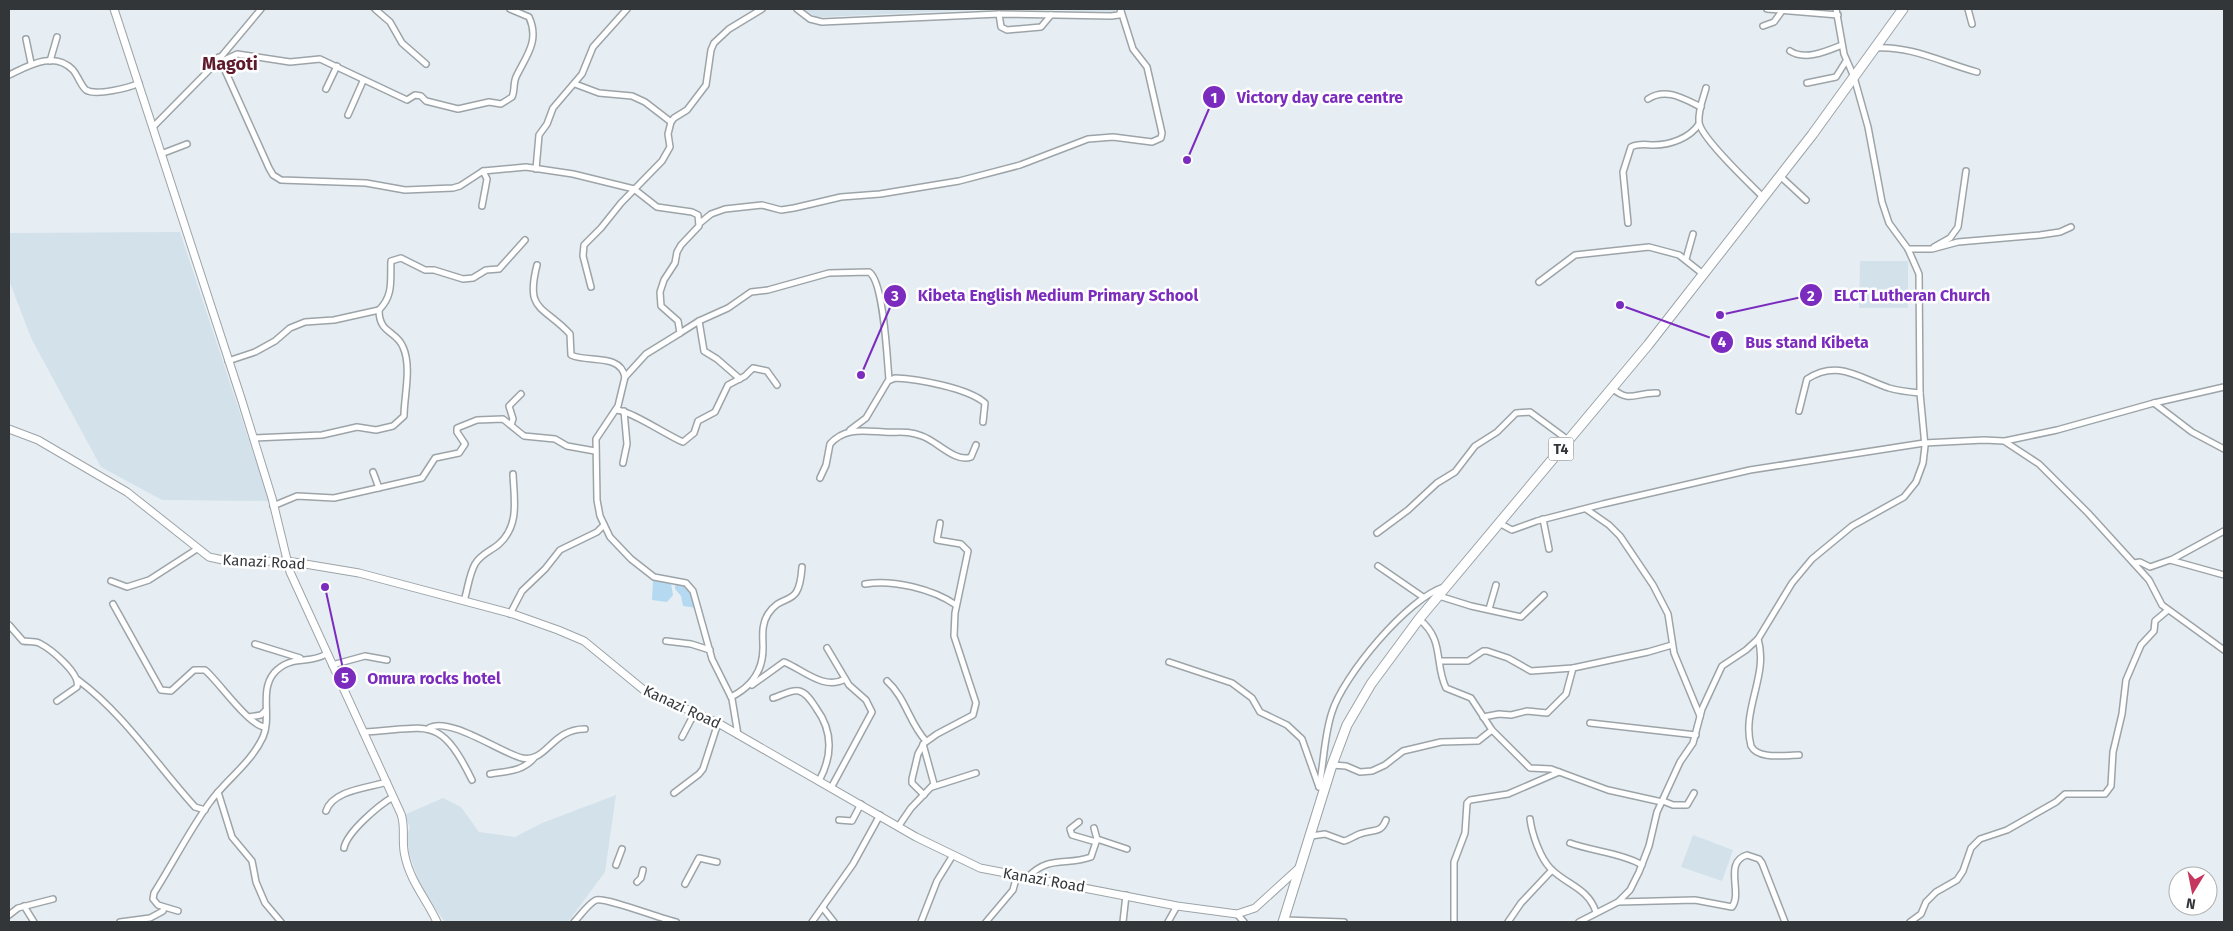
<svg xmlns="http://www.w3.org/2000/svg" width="2233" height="931" font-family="'Fira Sans',sans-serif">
<rect width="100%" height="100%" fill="#e6eef3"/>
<g fill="#d2e1ea">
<path d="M804,9H995L824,17H816Z"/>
<path d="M1031,9H1117L1114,12Z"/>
<path d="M180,232L269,501L162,500L101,467L31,338L9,280V233Z"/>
<path d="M1860,261H1908V308H1859Z"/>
<path d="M616,795L605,872L568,922H445L422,890L409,853L407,835L410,827L404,815L443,798L461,807L479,832L515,837L542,823Z"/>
<path d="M1693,835L1733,850L1722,881L1681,867Z"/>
</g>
<g fill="#b4d9f1">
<path d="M653,580L671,584L673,595L667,602L652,600Z"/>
<path d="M675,584L690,587L697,608L683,606L681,596L675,589Z"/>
</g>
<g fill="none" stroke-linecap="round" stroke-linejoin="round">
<defs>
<g id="street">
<path d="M375,9L390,22L402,43L426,64"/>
<path d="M797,9L810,19L822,22L999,14L1111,16L1119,15L1121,10"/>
<path d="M1767,9L1838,15"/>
<path d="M1968,9L1972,24"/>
<path d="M999,14L1001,27L1007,30L1041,27L1051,15"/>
<path d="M1763,26L1774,22L1782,11"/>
<path d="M26,39L31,63"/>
<path d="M1874,48C1909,45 1944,63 1977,72"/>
<path d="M1790,51C1805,61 1827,51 1842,45"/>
<path d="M219,57L269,168L273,175L281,180L366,183L405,190L453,188L460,186L483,171L526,167L573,174L634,189L657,207L692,212L698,215L699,226L681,245L677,252L675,263L664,280L660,292L661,306L678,321L680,333L646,354L625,377L618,406L596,439L597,500L600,516L610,537L631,559L654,577L686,583L693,591L712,659L732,699L738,735"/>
<path d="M50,61L57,37"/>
<path d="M222,61L237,54L290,62L320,59L407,100L415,95L421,96L426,101L458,109L489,102L501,104L512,97C515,91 513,84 516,77C526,56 540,41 529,17L510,9"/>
<path d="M9,75C28,66 54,50 73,70C78,76 81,86 86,90C96,96 129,88 139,83"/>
<path d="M1807,83L1836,77L1846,61"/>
<path d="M575,84L599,93L632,96L645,102L671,122"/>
<path d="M1706,88C1703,99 1698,110 1699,122C1700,137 1751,185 1763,197"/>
<path d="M326,89L337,66"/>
<path d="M1648,99C1666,87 1684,99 1701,107"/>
<path d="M348,115L363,81"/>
<path d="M153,127L215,64L261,9"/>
<path d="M161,154L187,144"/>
<path d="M536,169L539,135L547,124L553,108L582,74L593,47L627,9"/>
<path d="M1780,176L1806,200"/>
<path d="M482,206L487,179L483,171"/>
<path d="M700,223L711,214L725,209L762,205L781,210L794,208L841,197L880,194L959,181L1020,165L1088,139L1113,137L1152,142L1161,138L1162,133L1147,67L1133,49L1121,11"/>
<path d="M1628,223L1623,172L1631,147C1639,143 1646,145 1654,145C1670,145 1690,138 1699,124"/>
<path d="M1934,247L1950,238L1958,227L1966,171"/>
<path d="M1908,249H1932L1958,242L2040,235L2060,232L2071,227"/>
<path d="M1686,259L1693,234"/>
<path d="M537,265C525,312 543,305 570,334L571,355C588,363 620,353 625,377"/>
<path d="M1539,282L1575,255L1649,247L1679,255L1703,274"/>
<path d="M591,287L583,256L584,245L601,228L621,203L662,161L670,147L668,134L671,122L674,118L687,110L706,85L711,50L714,43L729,29L762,9"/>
<path d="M699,321L704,351L717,359L740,379"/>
<path d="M680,333L699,321L728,308L751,292L768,290L829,273L869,272C884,281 887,360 889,379"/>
<path d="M228,361L255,352L275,341L290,328L305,322L334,320L379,310"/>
<path d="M1612,388C1630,404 1636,392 1657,393"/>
<path d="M2154,403L2192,432L2224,449"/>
<path d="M616,410C632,411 666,435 683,442L694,433L698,421L715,412L728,385L745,376L753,368L767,371L777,385"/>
<path d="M1799,411L1807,379C1838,359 1859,378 1889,388C1899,391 1909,392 1920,393"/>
<path d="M511,425L513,419L509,406L521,394"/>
<path d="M850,430L866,418L888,381L895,378C918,379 968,388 985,403L983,422"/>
<path d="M253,438L322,435L357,427L376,430L393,426L404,416C404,396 412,367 403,347C396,330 379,334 379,310C394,295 390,280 391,261L401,258L425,270H434L463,279L473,278L486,270L499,269L525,240"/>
<path d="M2005,441L2057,430L2154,403L2224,387"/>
<path d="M623,463L627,444L624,411"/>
<path d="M373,472L379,488"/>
<path d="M820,478L826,465L830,444C845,427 864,431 884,432C899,433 906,430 922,436C937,441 955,463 971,457L976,445"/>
<path d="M273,506L297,496L334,498L422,478L435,458L459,453L465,444L457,432V428L477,420L503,419L524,436L555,439L567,446L595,451"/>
<path d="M1586,509L1609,525L1620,536L1653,585L1668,614L1674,653L1700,716"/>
<path d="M1543,519L1549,549"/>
<path d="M1499,523L1512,530L1537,521L1603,504L1750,470L1924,443L1984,440L2004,441L2039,464L2088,513L2149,580L2162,605L2224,650"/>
<path d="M1377,533L1408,510L1437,483L1455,472L1475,446L1497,432L1516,413L1530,412L1568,440"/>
<path d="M2171,560L2224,531"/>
<path d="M2134,563L2140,562L2150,567L2170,560L2224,575"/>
<path d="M1378,566L1423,597"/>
<path d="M111,581L127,587L149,580L197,549"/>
<path d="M865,584C892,579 933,589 956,605"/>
<path d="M1439,596L1471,606L1521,617L1544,595"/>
<path d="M464,601C468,588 469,575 475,564C481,554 491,551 499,544C520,525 514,499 513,474"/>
<path d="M113,604L161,690L171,691L194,670H205C219,682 249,726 265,727"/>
<path d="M1489,609L1496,585"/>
<path d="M510,614L522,591L545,569L560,550L597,532L604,525"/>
<path d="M1419,619C1445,640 1434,663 1446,688L1471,698L1492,730L1530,768L1551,769L1608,790L1662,802"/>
<path d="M9,625L23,641C28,642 34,641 39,643C51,649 81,674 77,687L57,701"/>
<path d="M1758,639C1769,675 1741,710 1751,746C1758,760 1785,755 1799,755"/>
<path d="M666,641L691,644L710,650"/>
<path d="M255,644L300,658"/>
<path d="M827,648L849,685L866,700L872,712L831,788"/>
<path d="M1441,661H1468L1483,651H1487L1508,658L1531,671L1573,668L1648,652L1672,645"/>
<path d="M1169,662L1232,683L1252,698L1260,712L1287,725L1302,739L1319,787"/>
<path d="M332,665L365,656L387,660"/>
<path d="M78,680C124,714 156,764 195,807L205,810"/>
<path d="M887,681C906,698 909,723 926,741"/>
<path d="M752,685L784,662C802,669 824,691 845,679"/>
<path d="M731,697C751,687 763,671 763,648C763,636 761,625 768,614C784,590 799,611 802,567"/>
<path d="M773,698C781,696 791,689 799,691C807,693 812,702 816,708C833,731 833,755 819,781"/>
<path d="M249,717L261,715L265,711"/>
<path d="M1483,717L1499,714L1511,715L1527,711L1547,713L1566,694L1573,668"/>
<path d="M1590,723L1696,735"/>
<path d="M429,728C449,716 501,753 522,758C547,763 551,729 585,729"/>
<path d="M363,732C428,729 439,713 472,780"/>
<path d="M682,737L694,714"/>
<path d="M923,745L918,754L912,779V783L924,795"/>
<path d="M1332,765L1346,766L1360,772L1372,771L1385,765L1403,751L1441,742L1478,741L1492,730"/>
<path d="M490,774C506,771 522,772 534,758"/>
<path d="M932,787L976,773"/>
<path d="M1319,787C1324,762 1324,736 1332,712C1343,676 1408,598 1444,587"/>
<path d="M218,792L232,837L252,861L256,882L265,903L281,922"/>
<path d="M674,793L699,774L703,769L718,723"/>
<path d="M1663,801L1673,805H1687L1694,793"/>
<path d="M326,811C333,790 368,788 387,782"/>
<path d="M1530,819C1532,834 1540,858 1551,869C1567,885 1588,888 1596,912"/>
<path d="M839,820L852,821L861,804"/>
<path d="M1079,822L1070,829L1072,835L1096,842"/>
<path d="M898,827L911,808L934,784L923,744L937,734L973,715L976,703L954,636L955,613L968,551L961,544L937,540L940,523"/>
<path d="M1311,836L1325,834L1344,841C1351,839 1357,834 1363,833C1375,829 1381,833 1386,820"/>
<path d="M1097,839L1127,849"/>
<path d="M1570,843C1592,851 1624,854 1642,865"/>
<path d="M344,848C347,832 379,805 393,797"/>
<path d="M616,865L622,849"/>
<path d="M1028,877C1049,855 1066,866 1091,857L1097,839L1094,828"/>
<path d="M637,882L641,878L643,870"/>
<path d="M685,884L699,858L717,862"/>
<path d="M1618,902L1630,890L1639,872L1649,846L1657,812L1680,762L1693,743L1702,709L1722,666L1746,650L1758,639L1792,583L1812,559L1852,526L1904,497L1916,482L1923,463L1925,446L1920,393L1919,274L1908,249L1889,223L1882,202L1868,127L1854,77L1844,54L1836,9"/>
<path d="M24,906L34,922"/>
<path d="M823,908L834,922"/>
<path d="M178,911L158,905L153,899L154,893C173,863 189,831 210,802C227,779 251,763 263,737C272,717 259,691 274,673C291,654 309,665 326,654"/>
<path d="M1237,914L1244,922"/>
<path d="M9,915L18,908L53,899"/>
<path d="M1284,920L1344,922"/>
<path d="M120,922L150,918L163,911L164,908"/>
<path d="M574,922C580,916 588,904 596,900C606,897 661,919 676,922"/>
<path d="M812,922L853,864L880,815"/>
<path d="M921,922L937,881L953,855"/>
<path d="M986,922L1013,890L1017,875"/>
<path d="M1123,922L1126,895"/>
<path d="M1168,922L1177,906"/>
<path d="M1454,922V862L1465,833L1467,803L1470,800L1508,794L1559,772"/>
<path d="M1508,922L1521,903L1552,870"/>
<path d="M1579,922L1618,902L1695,900L1732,907C1743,893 1723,862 1747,855L1759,859L1762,863L1785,922"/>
<path d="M1910,922L1921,914L1926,902L1936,892L1957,880L1963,871L1971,848L1980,839L2007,830L2056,802L2065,794H2105L2111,786L2113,752L2122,714L2126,680L2141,645L2154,631L2155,621L2168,610"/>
</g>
<g id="secondary">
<path d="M114,9L241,398L272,498L290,572L401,814C406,828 401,841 405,856C410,881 427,900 437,922"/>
<path d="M9,429L38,440L127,492L209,557L232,562L287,561L359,573L513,614L558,630L584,641L645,691L718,723L916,837L980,868L1177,906L1237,914L1255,908L1300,867"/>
</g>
<path id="highway" d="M1283,922L1332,765L1347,725L1371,684L1419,619L1648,345L1812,135L1903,9"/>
</defs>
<use href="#street" stroke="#9da4a8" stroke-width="8"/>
<use href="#secondary" stroke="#9da4a8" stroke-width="9"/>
<use href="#highway" stroke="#9da4a8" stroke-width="11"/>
<use href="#street" stroke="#fff" stroke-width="5"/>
<use href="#secondary" stroke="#fff" stroke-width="7"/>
<use href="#highway" stroke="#fff" stroke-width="9"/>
</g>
<g text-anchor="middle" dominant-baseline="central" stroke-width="5" stroke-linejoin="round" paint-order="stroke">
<rect fill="#fff" stroke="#707274" stroke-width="1" x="1548.5" y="437.5" width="25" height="23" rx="4"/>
<g font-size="14" font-weight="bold" fill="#333638">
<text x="1561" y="449">T4</text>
</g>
<g font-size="15" fill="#333638" stroke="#fff">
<text transform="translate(264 562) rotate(3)">Kanazi Road</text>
<text transform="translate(682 707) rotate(25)">Kanazi Road</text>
<text transform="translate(1044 880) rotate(10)">Kanazi Road</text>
</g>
<g font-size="18" font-weight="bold" fill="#5f1a2c" stroke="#fff">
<text x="230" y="64">Magoti</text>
</g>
</g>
<path fill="none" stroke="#7b2cbf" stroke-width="2" d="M1187 160L1214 97M1720 315L1811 295M861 375L895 296M1620 305L1722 342M325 587L345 678"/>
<g fill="#7b2cbf" stroke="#fff" stroke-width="2">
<circle cx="1187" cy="160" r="5"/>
<circle cx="1720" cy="315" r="5"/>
<circle cx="861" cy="375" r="5"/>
<circle cx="1620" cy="305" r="5"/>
<circle cx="325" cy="587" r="5"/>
<circle cx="1214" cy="97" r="12"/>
<circle cx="1811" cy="295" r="12"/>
<circle cx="895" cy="296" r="12"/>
<circle cx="1722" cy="342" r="12"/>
<circle cx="345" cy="678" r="12"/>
</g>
<g font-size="15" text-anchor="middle" font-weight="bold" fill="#fff">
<text x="1214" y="103">1</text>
<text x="1811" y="301">2</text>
<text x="895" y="301">3</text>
<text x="1722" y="347">4</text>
<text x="345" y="683">5</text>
</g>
<g font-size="16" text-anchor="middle" font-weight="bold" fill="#7b2cbf" stroke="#fff" stroke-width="5" stroke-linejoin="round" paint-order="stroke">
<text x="1320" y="103">Victory day care centre</text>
<text x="1912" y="301">ELCT Lutheran Church</text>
<text x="1058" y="301">Kibeta English Medium Primary School</text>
<text x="1807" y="348">Bus stand Kibeta</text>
<text x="434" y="684">Omura rocks hotel</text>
</g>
<rect width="2233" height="931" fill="none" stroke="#333638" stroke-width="20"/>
<g transform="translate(2193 891) rotate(190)"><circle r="24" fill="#ffffff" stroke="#adafaf"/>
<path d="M0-4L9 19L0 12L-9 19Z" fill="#c6375f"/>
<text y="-8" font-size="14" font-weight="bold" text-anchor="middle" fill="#333638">N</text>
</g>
</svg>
